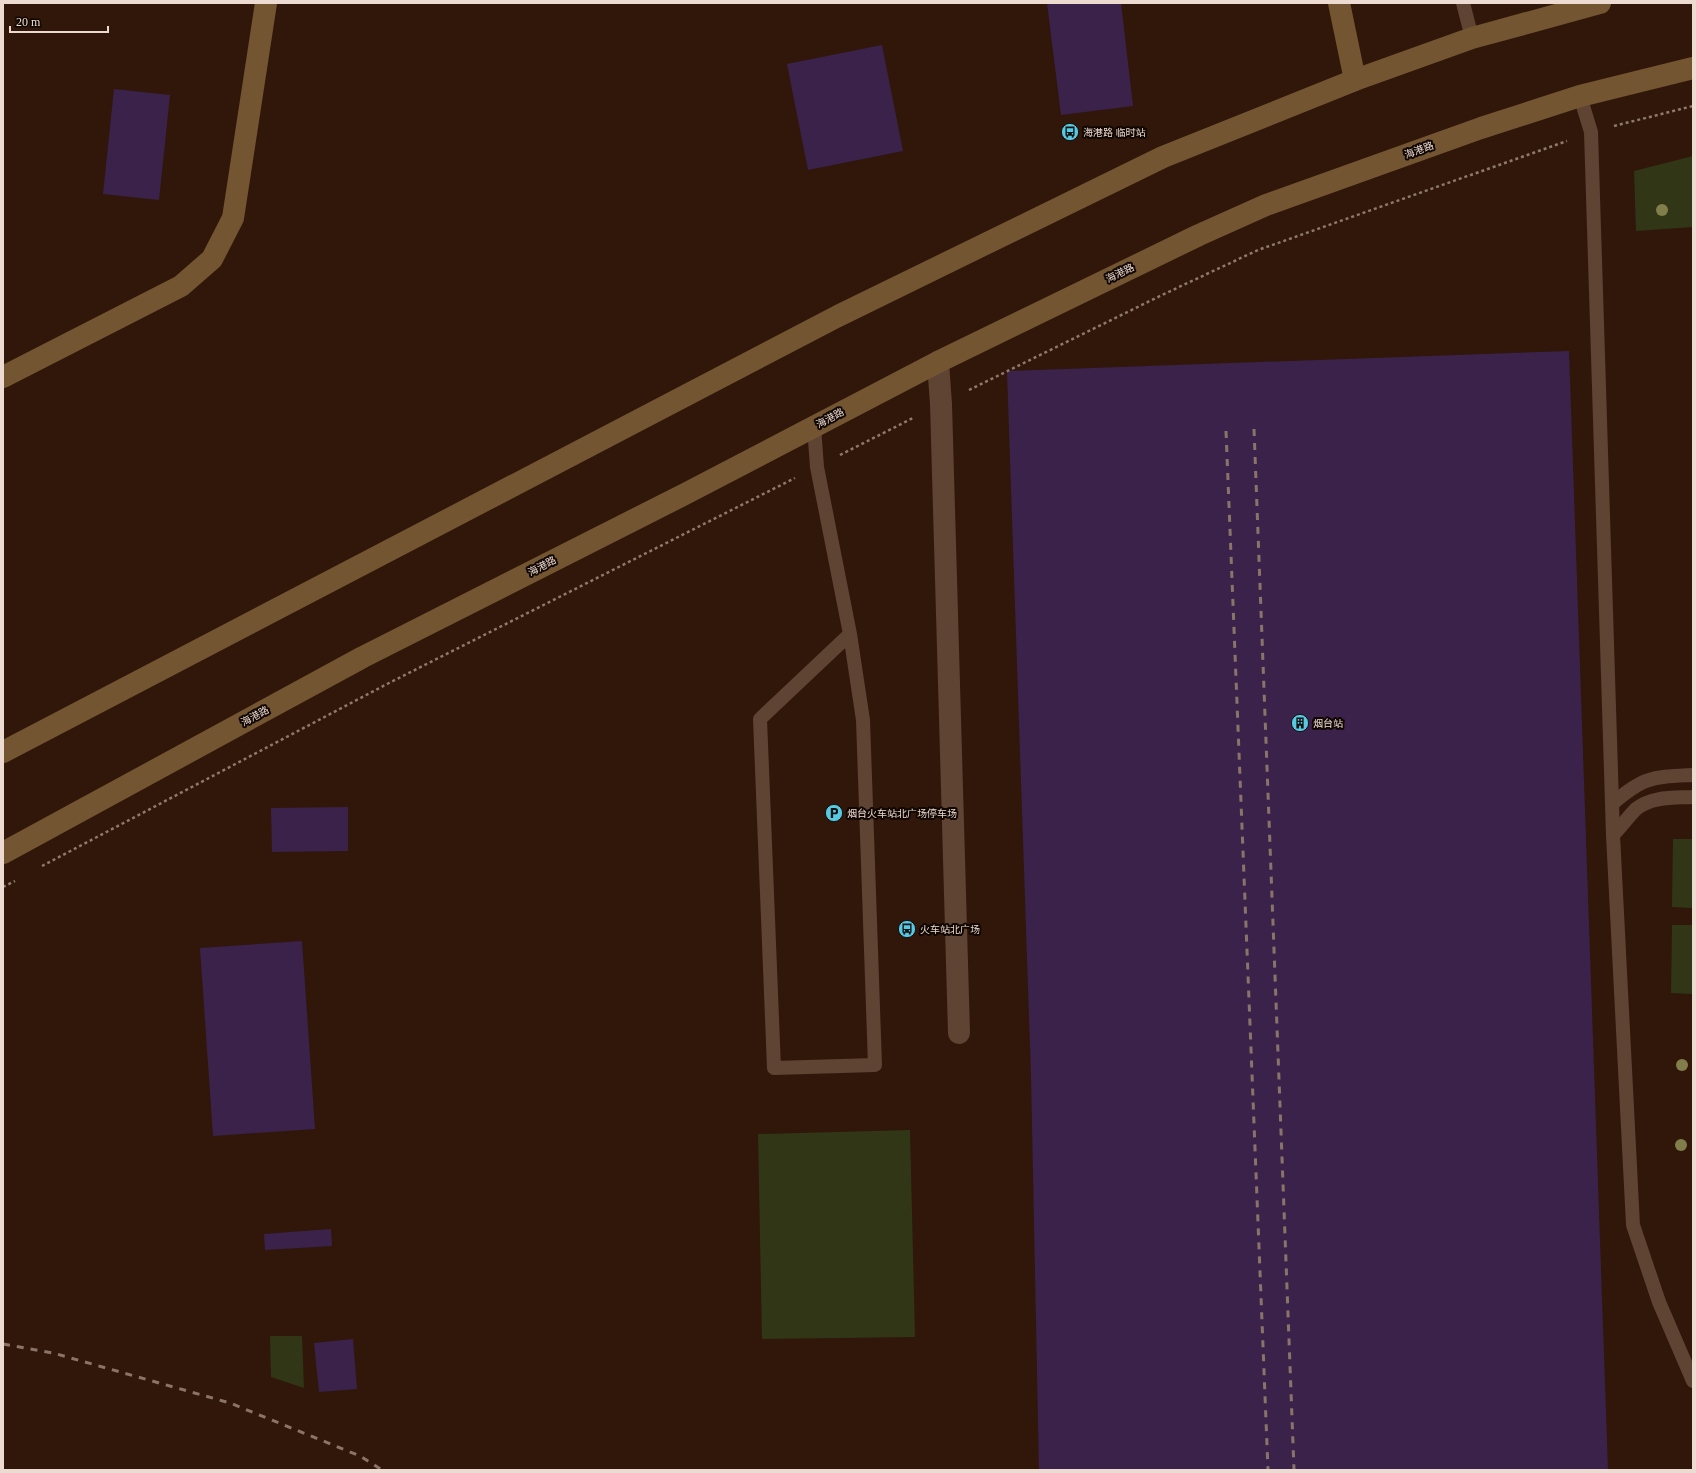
<svg xmlns="http://www.w3.org/2000/svg" width="1696" height="1473" font-family="'Times New Roman','Noto Sans SC',serif">
<rect width="100%" height="100%" fill="#301709"/>
<g fill="#313617">
<path d="M1693,156V227L1636,231L1634,171Z"/>
<path d="M1673,839H1693V908L1672,907Z"/>
<path d="M1672,925H1693V994L1671,993Z"/>
<path d="M910,1130L915,1337L762,1339L758,1134Z"/>
<path d="M270,1336H302L304,1388L271,1377Z"/>
</g>
<g fill="#3b224a">
<path d="M1047,3H1121L1133,106L1061,115Z"/>
<path d="M882,45L903,151L808,170L787,64Z"/>
<path d="M114,89L170,95L159,200L103,194Z"/>
<path d="M1569,351L1608,1470H1039L1031,1075L1007,371Z"/>
<path d="M348,807V851L272,852L271,808Z"/>
<path d="M302,941L315,1129L213,1136L200,948Z"/>
<path d="M331,1229L332,1246L265,1250L264,1234Z"/>
<path d="M353,1339L357,1389L319,1392L314,1343Z"/>
</g>
<g fill="none" stroke-linecap="round" stroke-linejoin="round">
<g stroke="#8e796d" stroke-width="2.5" stroke-dasharray="3 3" stroke-linecap="butt">
<path d="M1614,126L1693,106"/>
<path d="M969,390L1162,295L1258,250L1567,141"/>
<path d="M840,455L913,418"/>
<path d="M42,866L389,683L795,478"/>
<path d="M3,887L15,881"/>
</g>
<g stroke="#5f4434" stroke-width="14">
<path d="M1463,3L1472,38"/>
<path d="M1580,96L1591,132L1613,835L1633,1225L1659,1302L1693,1381"/>
<path d="M814,427L817,467L850,634L863,720L875,1065L774,1068L760,719L850,634"/>
<path d="M1612,804C1644,776 1653,777 1693,775"/>
<path d="M1613,835C1621,827 1628,817 1636,809C1652,796 1674,798 1693,797"/>
</g>
<path stroke="#5f4434" stroke-width="22" d="M938,362L941,404L959,1033"/>
<g stroke="#735532" stroke-width="22">
<path d="M1339,3L1355,80"/>
<path d="M3,377L181,286L212,259L233,218L266,3"/>
<path d="M3,752L838,316L1163,157L1355,80L1472,38L1600,3"/>
<path d="M3,853L363,657L685,494L938,362L1199,235L1266,205L1481,128L1580,96L1693,68"/>
</g>
<g stroke="#8a7469" stroke-width="3" stroke-dasharray="7 7" stroke-linecap="butt">
<path d="M1254,429L1294,1470"/>
<path d="M1226,431L1268,1470"/>
<path d="M3,1344L53,1353L230,1403L360,1456L382,1470"/>
</g>
</g>
<g fill="#827e4b">
<circle cx="1662" cy="210" r="6"/>
<circle cx="1682" cy="1065" r="6"/>
<circle cx="1681" cy="1145" r="6"/>
</g>
<defs>
<symbol id="bus-disc" viewBox="-11 -11 22 22"><circle r="9.5" fill="#57c9e2" stroke="#100602"/><path d="M-5-6H5V4H4V6H2V4H-2V6H-4V4H-5ZM-3.5-4V0h7V-4ZM-3.5 1.2v1.5H-2V1.2ZM2 1.2v1.5H3.5V1.2Z" fill="#111"/></symbol>
<symbol id="building-disc" viewBox="-11 -11 22 22"><circle r="9.5" fill="#57c9e2" stroke="#100602"/><path d="M-4-6H4V6H1V3H-1V6H-4ZM-2.5-4.3h1.7v1.8h-1.7ZM.8-4.3h1.7v1.8H.8ZM-2.5-1h1.7V.8h-1.7ZM.8-1h1.7V.8H.8Z" fill="#111"/></symbol>
<symbol id="parking-disc" viewBox="-11 -11 22 22"><circle r="9.5" fill="#57c9e2" stroke="#100602"/><path d="M-3.5-5.5H1a3.5 3.5 0 0 1 0 7H-1V5.5H-3.5ZM-1-3.4V-.6H.8a1.4 1.4 0 0 0 0-2.8Z" fill="#111"/></symbol>
</defs>
<g fill-rule="evenodd">
<use href="#bus-disc" x="1060" y="122" width="20" height="20"/>
<use href="#building-disc" x="1290" y="713" width="20" height="20"/>
<use href="#parking-disc" x="824" y="803" width="20" height="20"/>
<use href="#bus-disc" x="897" y="919" width="20" height="20"/>
</g>
<g text-anchor="middle" dominant-baseline="central" stroke-width="4" stroke-linejoin="round" paint-order="stroke">
<g font-size="10" fill="#eddbd2" stroke="#100602" text-anchor="start">
<text x="1083" y="132">海港路 临时站</text>
<text x="1313" y="723">烟台站</text>
<text x="847" y="813">烟台火车站北广场停车场</text>
<text x="920" y="929">火车站北广场</text>
</g>
<g font-size="10" fill="#eddbd2" stroke="#100602">
<text transform="translate(1419 150) rotate(-20)">海港路</text>
<text transform="translate(1120 273) rotate(-26)">海港路</text>
<text transform="translate(830 418) rotate(-28)">海港路</text>
<text transform="translate(542 566) rotate(-27)">海港路</text>
<text transform="translate(255 716) rotate(-29)">海港路</text>
</g>
</g>
<rect width="1696" height="1473" fill="none" stroke="#eddbd2" stroke-width="8"/>
<path d="M10 26v6h98v-6" fill="none" stroke="#eddbd2" stroke-width="2"/>
<text x="16" y="26" font-size="12" fill="#eddbd2" stroke="#100602" stroke-width="3" paint-order="stroke">20 m</text>
</svg>
